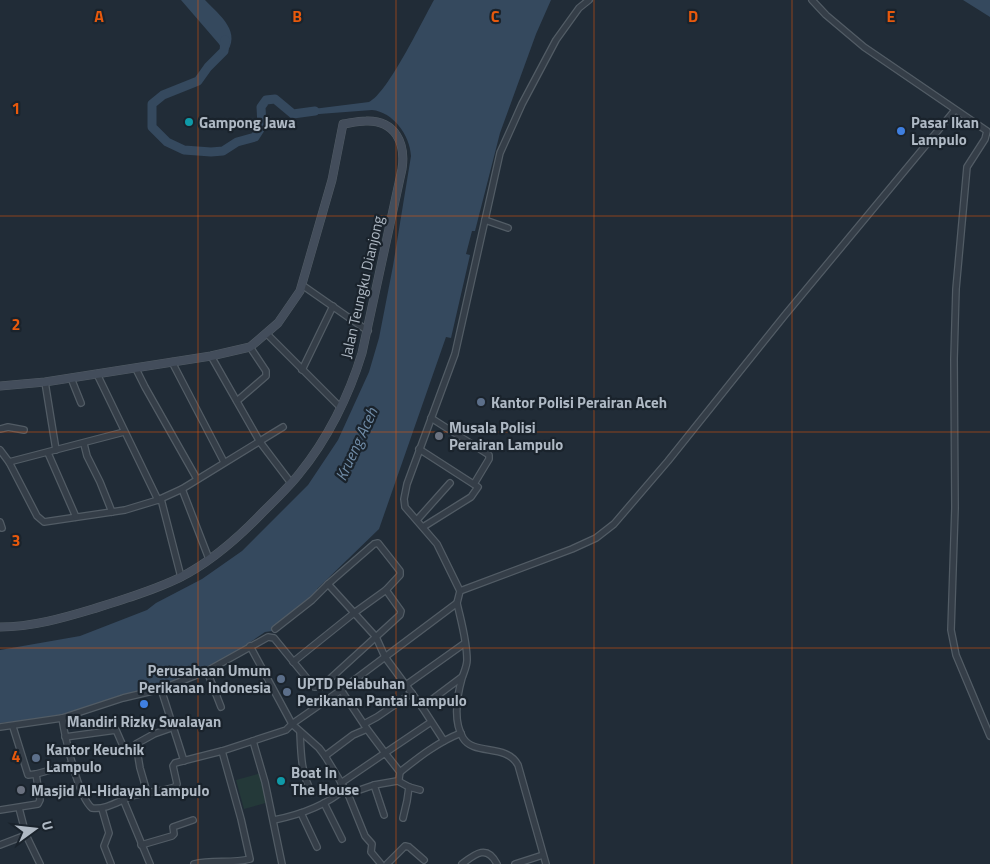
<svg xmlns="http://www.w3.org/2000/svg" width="990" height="864" font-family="'Titillium Web',sans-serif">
<rect width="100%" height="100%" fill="#212c37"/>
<path fill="#243939" d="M261,773L269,802L244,809L236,780Z"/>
<g fill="#35495e">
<path d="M181,0H205C220,16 243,32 225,55L219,44Z"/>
<path d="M434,0H551L536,34L500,133L475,231H472L466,254L470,255L451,338L446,337L379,529L317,589V594L272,631L265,632L214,667L163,686L47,719L0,723V650L80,636L147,610L156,603L202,579L242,551L308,485L338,440L369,372L379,338L393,266L411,156C410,135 393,112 372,110L306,115L305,110L369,102C388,93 422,21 434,0Z"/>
<path d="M963,0H990V17Z"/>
</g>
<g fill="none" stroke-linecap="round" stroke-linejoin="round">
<path stroke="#35495e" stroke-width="9" d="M225,40L224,51L208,67L198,81L163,95L152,104V127L167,142L184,150L211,152L223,151L237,142L255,137L262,126L261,107L266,100L275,99L293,114L315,111"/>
<defs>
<g id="street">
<path d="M812,0L826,15L864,47L987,131L985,139L967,167L956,289L954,359L955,508L951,630L956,655L990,736"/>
<path d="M485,220L508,228"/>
<path d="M302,285L368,331"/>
<path d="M267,334L340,407"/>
<path d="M211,356L260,442L291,483"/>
<path d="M172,362L224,462"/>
<path d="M136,369L145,387L197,479"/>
<path d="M302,370L333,306"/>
<path d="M97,374L158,500"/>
<path d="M71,378L81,403"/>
<path d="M45,382L56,450"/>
<path d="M237,401L266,376V371L250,347"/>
<path d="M431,418L489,455V459L474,484"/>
<path d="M0,429L8,427L24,430"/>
<path d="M84,444L87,456L100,482L112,512"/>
<path d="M419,449L478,487L471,497L423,527"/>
<path d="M0,450L9,462L37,516L44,522L125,510L158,500L182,489L283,427"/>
<path d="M48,453L76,517"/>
<path d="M9,462L124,432"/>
<path d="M182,489L209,559"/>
<path d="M161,499L181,577"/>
<path d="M417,520L450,483"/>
<path d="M0,522L2,528"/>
<path d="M460,591L572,549L596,538L614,524L668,461L785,315L955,110"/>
<path d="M457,603L460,591L437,544L405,507L404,499L407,484L455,354L500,153L522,104L556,40L579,8L589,0"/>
<path d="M275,629L312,600L328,584"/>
<path d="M250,646L292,724L319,748L325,756L348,794L365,836L372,844L371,852L381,864"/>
<path d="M293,662L354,613L386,590L400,575V571L378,543L374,544L328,584L376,637L385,657L422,707L444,741"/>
<path d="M207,671L221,707"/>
<path d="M406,685L465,643"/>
<path d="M161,689L184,761"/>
<path d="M341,690L367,729L385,753L431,722"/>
<path d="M422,707L462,677"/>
<path d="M62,718C65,737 78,797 92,808C108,810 121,799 136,795C149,792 162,791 175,787L177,784L173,766L175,763L222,751L286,730L292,724L341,690L457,603C461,621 467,641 467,660C467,666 464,672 462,678C457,696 453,721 463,738C474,756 506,743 518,765L546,864"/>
<path d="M364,724L377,717L412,693"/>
<path d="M0,727L62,718L123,698L161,689L207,671L268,637L274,638L314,687H321L400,615L401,611L386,590"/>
<path d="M13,727L28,775L36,774L73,764"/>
<path d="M300,732C301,754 301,774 312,793"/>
<path d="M65,737L116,730L123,746"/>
<path d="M253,741L265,782L282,864"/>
<path d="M325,756L353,735L367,729"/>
<path d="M400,772C419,757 438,742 461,733"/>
<path d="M398,781L409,787L420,790"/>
<path d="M341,783L385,753L400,772L399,779L397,781L374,785L348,794"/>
<path d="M374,785L384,815"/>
<path d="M147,792L140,768L136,744L154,734L174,727"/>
<path d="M123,799L150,864"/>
<path d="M324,803L342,839"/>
<path d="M19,808L26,835L40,864"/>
<path d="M102,809L109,833L104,846L111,864"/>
<path d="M0,810L38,804L40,800L36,774"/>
<path d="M301,813L317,847"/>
<path d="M403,818L407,801L409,787"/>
<path d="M274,820C299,815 325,806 345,789"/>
<path d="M0,845L26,835"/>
<path d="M141,845L172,836L174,834L173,827L193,820"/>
<path d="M194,864C212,859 231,864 250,859L241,819L222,751"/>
<path d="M387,864L405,846L409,847L424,860"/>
<path d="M462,864C475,854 487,844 497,864"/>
<path d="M515,864L543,855"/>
</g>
<path id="secondary" d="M0,386L45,382L211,356L250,347L256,342L278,323L300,291L332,180L343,124C350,123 358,121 366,121C395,120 406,143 402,169L362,353C349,396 327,440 299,474C288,488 275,500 262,513C238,538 211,562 179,578C152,591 122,600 93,609C63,618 32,627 0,627"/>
</defs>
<use href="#street" stroke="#525c65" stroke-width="8"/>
<use href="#secondary" stroke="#525c65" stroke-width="9"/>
<use href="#street" stroke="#353e48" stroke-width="5.5"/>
<use href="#secondary" stroke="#434d5b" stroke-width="8"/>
</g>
<path fill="none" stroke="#e8590c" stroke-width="1" stroke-opacity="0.55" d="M198,0V864M396,0V864M594,0V864M792,0V864M0,216H990M0,432H990M0,648H990"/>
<g fill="#0f9aa8" stroke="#1a232c" stroke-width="2">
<circle cx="189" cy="122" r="5"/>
<circle cx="281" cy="781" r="5"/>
</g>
<g fill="#3f7fe0" stroke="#1a232c" stroke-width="2">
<circle cx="901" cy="131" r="5"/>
<circle cx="144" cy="704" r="5"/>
</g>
<g fill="#5c6f8a" stroke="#1a232c" stroke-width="2">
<circle cx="481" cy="402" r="5"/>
<circle cx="281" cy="679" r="5"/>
<circle cx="287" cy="692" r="5"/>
<circle cx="36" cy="758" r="5"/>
</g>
<g fill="#6b7280" stroke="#1a232c" stroke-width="2">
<circle cx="439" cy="436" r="5"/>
<circle cx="21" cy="790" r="5"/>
</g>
<g text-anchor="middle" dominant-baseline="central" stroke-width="4.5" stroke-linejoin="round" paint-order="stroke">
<g font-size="15" font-weight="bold" fill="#afb9c4" stroke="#1a232c" text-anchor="start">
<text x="199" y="122">Gampong Jawa</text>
<text x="911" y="122">Pasar Ikan<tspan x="911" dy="17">Lampulo</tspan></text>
<text x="491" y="402">Kantor Polisi Perairan Aceh</text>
<text x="449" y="427">Musala Polisi<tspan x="449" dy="17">Perairan Lampulo</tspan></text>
<text x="271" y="670" text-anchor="end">Perusahaan Umum<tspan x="271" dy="17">Perikanan Indonesia</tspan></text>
<text x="297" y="683">UPTD Pelabuhan<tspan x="297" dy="17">Perikanan Pantai Lampulo</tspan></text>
<text x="144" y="721" text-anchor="middle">Mandiri Rizky Swalayan</text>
<text x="46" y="749">Kantor Keuchik<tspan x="46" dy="17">Lampulo</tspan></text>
<text x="291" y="772">Boat In<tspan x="291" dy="17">The House</tspan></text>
<text x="31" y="790">Masjid Al-Hidayah Lampulo</text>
</g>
<g font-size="15" fill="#afb9c4" stroke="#1a232c">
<text transform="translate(362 287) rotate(-77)">Jalan Teungku Dianjong</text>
</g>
<g font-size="16" font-style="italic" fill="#708ca7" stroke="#1a232c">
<text transform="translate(356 444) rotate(-65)">Krueng Aceh</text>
</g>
</g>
<g font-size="16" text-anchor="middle" font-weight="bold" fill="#e8590c" stroke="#1a232c" stroke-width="4.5" stroke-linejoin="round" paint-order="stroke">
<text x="99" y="22">A</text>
<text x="297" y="22">B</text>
<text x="495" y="22">C</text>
<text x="693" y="22">D</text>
<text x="891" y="22">E</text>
<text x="16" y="114">1</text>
<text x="16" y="330">2</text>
<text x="16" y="546">3</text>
<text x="16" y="762">4</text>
</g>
<g transform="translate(35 829) rotate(75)" stroke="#1a232c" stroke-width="4" paint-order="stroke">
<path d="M0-4L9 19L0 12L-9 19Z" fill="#afb9c4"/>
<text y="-8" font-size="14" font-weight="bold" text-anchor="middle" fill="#afb9c4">U</text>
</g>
</svg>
